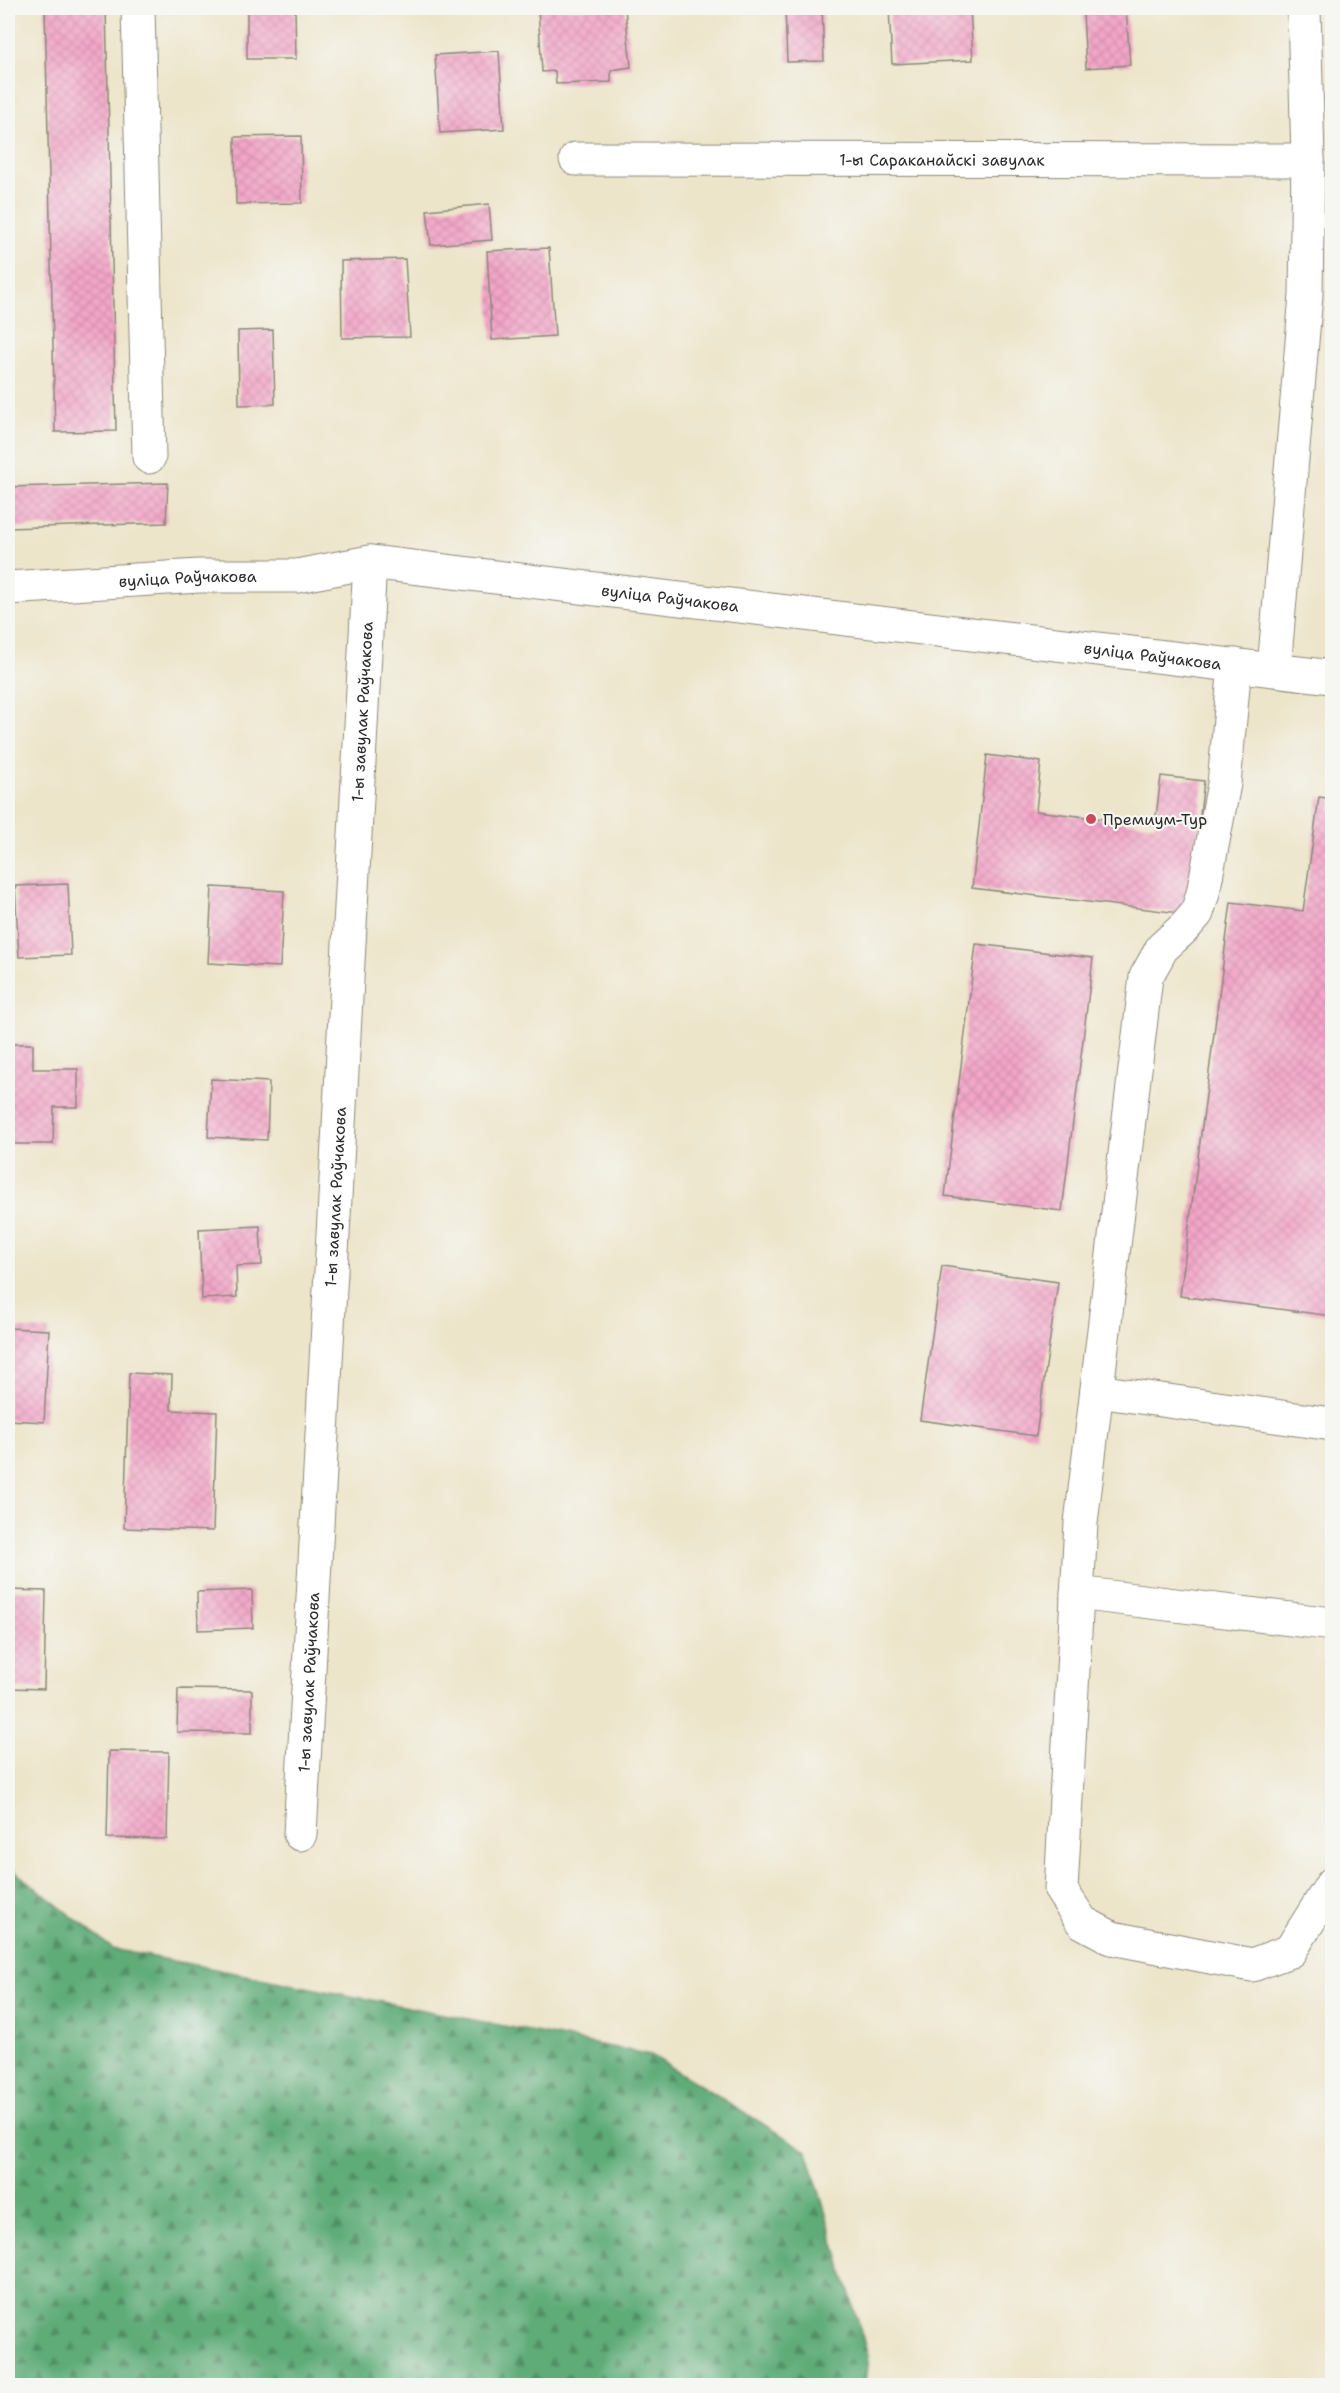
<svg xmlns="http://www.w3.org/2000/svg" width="1340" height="2393" font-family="'Shantell Sans',sans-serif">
<defs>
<pattern id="forest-firs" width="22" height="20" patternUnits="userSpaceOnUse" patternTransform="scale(1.5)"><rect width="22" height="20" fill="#5fac78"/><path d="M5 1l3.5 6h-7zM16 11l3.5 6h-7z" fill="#4f8c63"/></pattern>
<pattern id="building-cross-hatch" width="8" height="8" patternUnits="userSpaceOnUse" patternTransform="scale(1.5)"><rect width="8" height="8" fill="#f3a6c8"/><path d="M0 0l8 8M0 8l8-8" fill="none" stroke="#d08fac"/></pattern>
</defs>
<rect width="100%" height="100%" fill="#f6f6f2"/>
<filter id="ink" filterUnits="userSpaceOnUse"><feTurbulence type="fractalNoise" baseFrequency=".0167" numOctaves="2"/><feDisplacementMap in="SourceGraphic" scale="12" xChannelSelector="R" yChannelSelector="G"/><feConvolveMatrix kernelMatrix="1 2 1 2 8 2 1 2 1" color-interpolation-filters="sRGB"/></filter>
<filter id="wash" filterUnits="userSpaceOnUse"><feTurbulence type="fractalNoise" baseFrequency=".008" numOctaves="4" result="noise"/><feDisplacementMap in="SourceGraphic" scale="24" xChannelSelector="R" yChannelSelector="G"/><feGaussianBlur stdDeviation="1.35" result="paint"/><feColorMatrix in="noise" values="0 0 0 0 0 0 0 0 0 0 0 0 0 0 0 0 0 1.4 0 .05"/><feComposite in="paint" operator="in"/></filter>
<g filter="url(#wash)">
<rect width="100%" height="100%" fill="#ede5ca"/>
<path fill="url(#forest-firs)" stroke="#456c52" stroke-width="1.5" d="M8,1866L113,1949L651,2055L807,2151L868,2355L865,2385H8Z"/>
<g id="blocks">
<g fill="url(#building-cross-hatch)">
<path d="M45,8H106L116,431L55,432Z"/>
<path d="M247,8H295L296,59H247Z"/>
<path d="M538,8H625L631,67L611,70V82L556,84L555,71L542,72Z"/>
<path d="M785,8H822L824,61L787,62Z"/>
<path d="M889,8H970L973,60L892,64Z"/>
<path d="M1067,8H1126L1130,65L1086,68L1083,13L1068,14Z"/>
<path d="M499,51L504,129L440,133L435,55Z"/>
<path d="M301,136L302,203L236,204L235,137Z"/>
<path d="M489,204L492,240L431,245L427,210Z"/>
<path d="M549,248L555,336L492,340L487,251Z"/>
<path d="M405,259L410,337L342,338L341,261Z"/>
<path d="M273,330L275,404L239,405L238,331Z"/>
<path d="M168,483L166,523L8,528V487Z"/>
<path d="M987,755L1041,762L1036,811L1155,825L1161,776L1204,781L1188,914L972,888Z"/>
<path d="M1319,797L1332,799V1316L1180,1296L1231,902L1303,911Z"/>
<path d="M68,884L71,955L19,957L15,886Z"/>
<path d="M212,887L284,891L280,967L208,963Z"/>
<path d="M976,944L1093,958L1062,1211L945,1196Z"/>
<path d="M8,1044H33V1069H78V1107H54L53,1144H8Z"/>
<path d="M211,1079L269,1082L267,1140L208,1137Z"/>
<path d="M260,1226L262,1265L236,1266L237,1297L202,1299L199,1229Z"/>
<path d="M942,1266L1058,1282L1036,1436L920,1420Z"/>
<path d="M8,1328L49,1330L44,1422L8,1420Z"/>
<path d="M129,1373L172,1375L171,1410L217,1412L213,1531L124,1528Z"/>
<path d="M8,1590L46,1591L44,1689L8,1688Z"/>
<path d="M252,1590L253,1628L198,1630L197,1592Z"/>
<path d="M178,1689L252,1690V1733L177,1732Z"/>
<path d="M109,1751L169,1752L167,1839L107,1838Z"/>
</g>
</g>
</g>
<g filter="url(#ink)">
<use href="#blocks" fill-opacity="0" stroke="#8c887a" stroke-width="1.5"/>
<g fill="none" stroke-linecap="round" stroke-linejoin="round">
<defs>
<g id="minor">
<path d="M138,8L149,457"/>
<path id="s1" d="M576,159L1308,160"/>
<path id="s2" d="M8,588L199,576H297L370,562L1332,677"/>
<path d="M1235,665L1224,784L1203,893L1197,913L1184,928L1162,948L1146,977L1081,1523L1061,1890L1082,1922L1112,1938L1252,1965L1290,1951L1332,1884"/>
<path d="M1274,669L1306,295L1308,160L1304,8"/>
<path d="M1097,1391L1332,1424"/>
<path d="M1077,1593L1332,1624"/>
<path id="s3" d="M300,1834L370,562"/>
</g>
</defs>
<use href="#minor" stroke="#8c887a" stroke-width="35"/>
<use href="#minor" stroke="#fff" stroke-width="33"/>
</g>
</g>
<circle fill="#d1495b" stroke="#f6f6f2" stroke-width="2" cx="1091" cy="819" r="6"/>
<g text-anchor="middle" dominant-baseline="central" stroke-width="4.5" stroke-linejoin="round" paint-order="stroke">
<g font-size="16" fill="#2b2b2b" stroke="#f6f6f2">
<text stroke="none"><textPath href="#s1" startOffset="366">1-ы Сараканайскі завулак</textPath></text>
<text stroke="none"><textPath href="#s2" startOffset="180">вуліца Раўчакова</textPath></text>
<text stroke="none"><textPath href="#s2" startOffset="666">вуліца Раўчакова</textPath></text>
<text stroke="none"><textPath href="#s2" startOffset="1152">вуліца Раўчакова</textPath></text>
<text stroke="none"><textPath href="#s3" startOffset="1124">1-ы завулак Раўчакова</textPath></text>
<text stroke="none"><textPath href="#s3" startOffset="638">1-ы завулак Раўчакова</textPath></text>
<text stroke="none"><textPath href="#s3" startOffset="152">1-ы завулак Раўчакова</textPath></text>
</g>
<g font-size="16" fill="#2b2b2b" stroke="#f6f6f2" text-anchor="start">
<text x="1103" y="819">Премиум-Тур</text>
</g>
</g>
<rect width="1340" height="2393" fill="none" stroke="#f6f6f2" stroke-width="30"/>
</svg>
